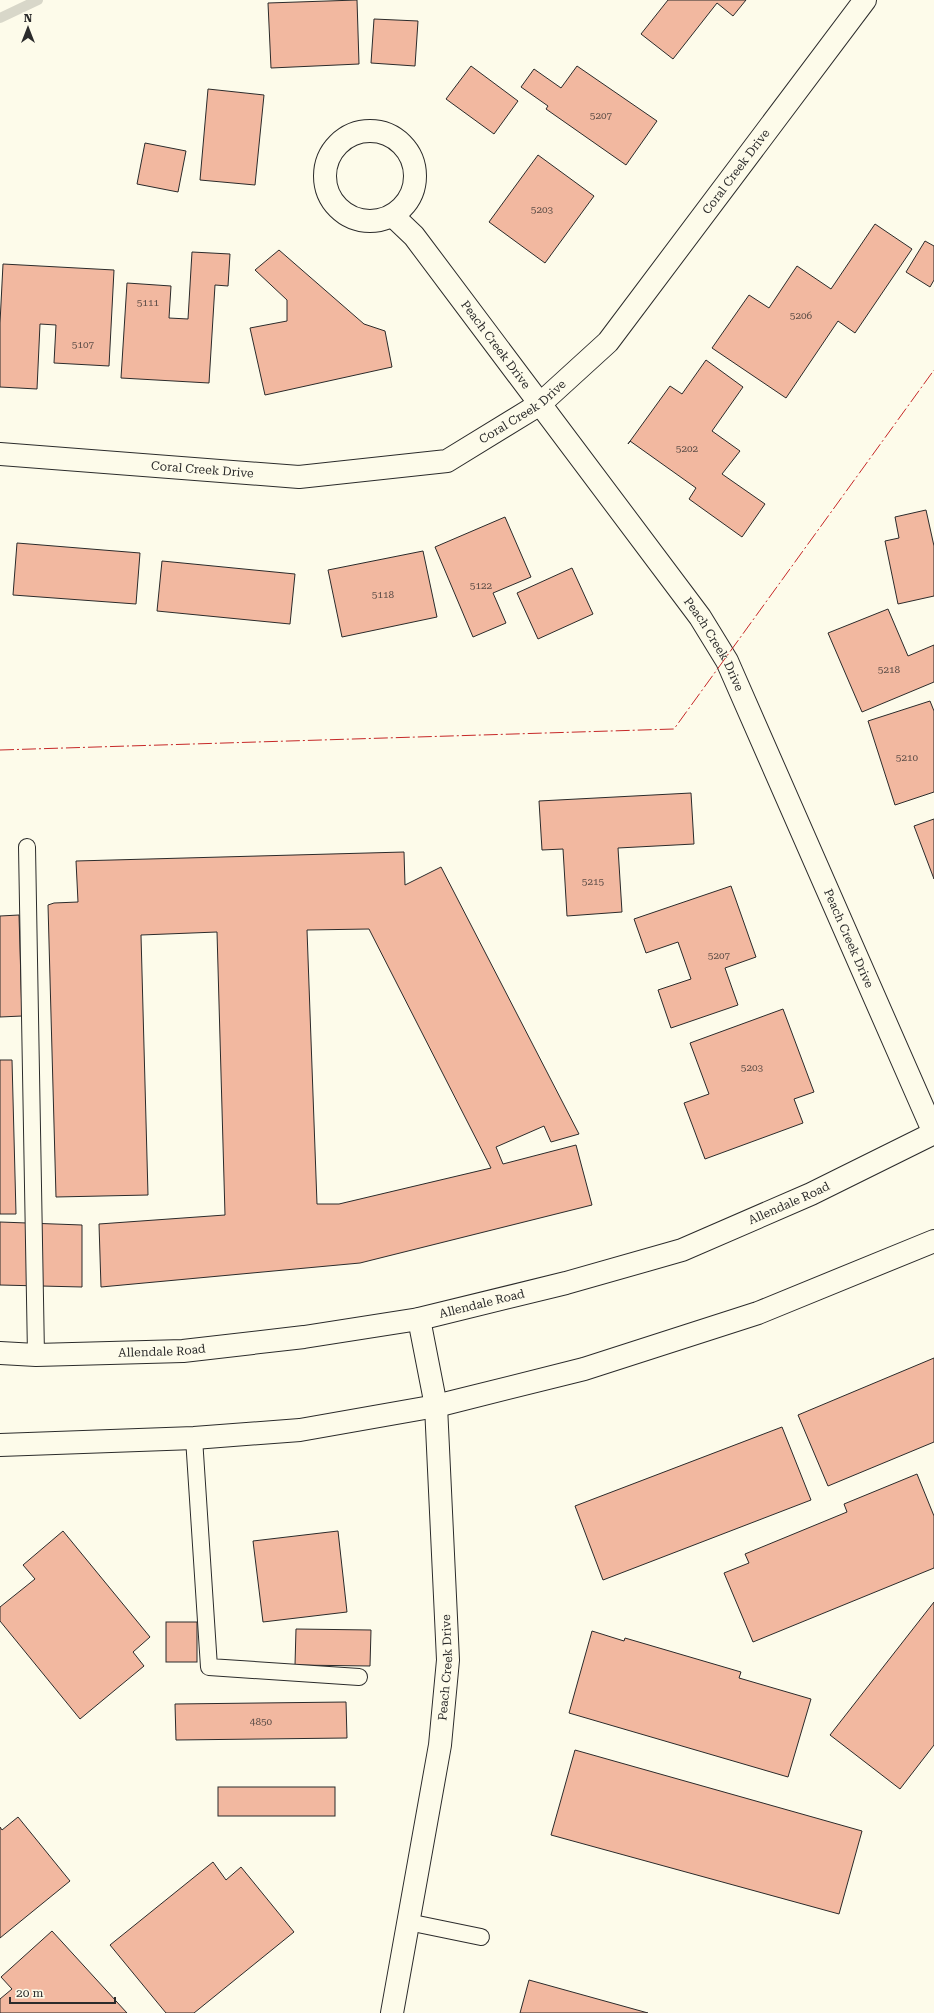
<svg xmlns="http://www.w3.org/2000/svg" width="934" height="2013" font-family="'Roboto Serif',serif">
<rect width="100%" height="100%" fill="#fdfbea"/>
<g fill="none" stroke-linecap="round" stroke-linejoin="round">
<path stroke="#d8d7c9" stroke-width="10" d="M0,18L38,0"/>
</g>
<g fill="#f2b8a0" stroke="#2b2b2b" fill-rule="evenodd">
<path d="M357,0L359,64L271,68L268,3Z"/>
<path d="M668,0H746L733,16L717,3L673,59L641,34Z"/>
<path d="M374,19L418,21L415,66L371,63Z"/>
<path d="M471,66L518,101L494,134L446,99Z"/>
<path d="M577,66L657,121L626,165L546,109L548,106L521,87L534,69L561,88Z"/>
<path d="M208,89L264,95L255,185L200,180Z"/>
<path d="M145,143L186,151L178,192L137,184Z"/>
<path d="M538,155L594,196L545,263L489,222Z"/>
<path d="M875,224L912,249L855,333L838,321L786,398L712,348L749,295L769,308L797,266L831,289Z"/>
<path d="M925,241L934,246V280L930,287L906,272Z"/>
<path d="M279,250L364,324L385,331L392,367L265,395L250,328L287,321V300L255,270Z"/>
<path d="M192,252L230,254L228,286L215,285L209,383L121,378L127,283L171,286L169,318L188,319Z"/>
<path d="M3,264L114,270L109,366L54,363L56,325L40,324L37,389L0,387V323Z"/>
<path d="M706,360L743,387L712,431L740,451L722,474L765,504L742,537L689,499L696,488L630,441L628,444L670,386L682,394Z"/>
<path d="M926,510L934,546V596L898,604L885,541L899,538L895,517Z"/>
<path d="M505,517L531,577L493,593L506,623L473,637L435,547Z"/>
<path d="M17,543L140,553L136,604L13,595Z"/>
<path d="M423,551L437,617L342,637L328,570Z"/>
<path d="M162,561L295,574L290,624L157,611Z"/>
<path d="M572,568L593,614L538,639L517,593Z"/>
<path d="M888,609L908,656L934,645V682L862,712L828,633Z"/>
<path d="M930,701L934,711V792L895,805L868,721Z"/>
<path d="M691,793L694,844L618,848L622,912L567,916L563,849L542,850L539,801Z"/>
<path d="M934,819V879L914,826Z"/>
<path d="M404,852L405,885L441,867L579,1134L551,1142L544,1126L496,1147L503,1164L576,1145L592,1205L360,1263L101,1287L99,1224L225,1215L217,932L141,935L148,1195L56,1197L48,905L54,903L78,902L76,861ZM369,929L491,1168L339,1204H317L307,930Z"/>
<path d="M731,886L756,957L725,968L738,1005L671,1028L658,990L691,979L678,942L646,953L634,919Z"/>
<path d="M19,915L22,1016L0,1017V916Z"/>
<path d="M783,1009L814,1092L794,1099L803,1123L705,1159L684,1103L709,1094L690,1043Z"/>
<path d="M0,1060H12L16,1214H0Z"/>
<path d="M0,1222L82,1225V1287L0,1285Z"/>
<path d="M934,1358V1442L828,1486L798,1415Z"/>
<path d="M782,1427L811,1500L603,1580L575,1506Z"/>
<path d="M917,1474L934,1516V1568L753,1642L724,1573L749,1563L745,1554L847,1512L844,1504Z"/>
<path d="M63,1531L150,1637L133,1652L144,1666L80,1719L0,1621V1607L35,1579L23,1565Z"/>
<path d="M338,1531L347,1612L263,1622L253,1541Z"/>
<path d="M934,1602V1745L900,1789L830,1735Z"/>
<rect x="166" y="1622" width="31" height="40"/>
<path d="M296,1629L371,1630L370,1666L295,1665Z"/>
<path d="M592,1631L624,1641L625,1638L741,1672L739,1678L811,1699L788,1777L569,1713Z"/>
<path d="M346,1702L347,1738L176,1740L175,1704Z"/>
<path d="M575,1750L862,1831L839,1914L551,1835Z"/>
<rect x="218" y="1787" width="117" height="29"/>
<path d="M18,1817L70,1881L0,1938V1827L2,1830Z"/>
<path d="M213,1862L226,1880L241,1867L294,1932L194,2013H166L110,1945Z"/>
<path d="M52,1931L127,2013H0V1999L12,1989L1,1977Z"/>
<path d="M529,1980L648,2013H520Z"/>
</g>
<g fill="none" stroke-linecap="round" stroke-linejoin="round">
<defs>
<g id="lane">
<path d="M27,847L36,1355"/>
<path d="M194,1438L209,1667L359,1677"/>
<path d="M408,1922L481,1937"/>
</g>
<g id="street">
<circle cx="370" cy="176" r="45"/>
<path id="s1" d="M393,216L414,236L700,617L727,661L934,1133"/>
<path id="s2" d="M0,454L299,477L447,461L540,404L608,342L865,0"/>
<path id="s3" d="M392,2013L440,1745L448,1660L436,1406L419,1319"/>
</g>
<g id="secondary">
<path id="s4" d="M0,1353L36,1355L183,1351L304,1337L419,1319L566,1283L682,1250L811,1194L934,1133"/>
<path d="M0,1445L194,1438L300,1430L436,1406L584,1369L758,1313L934,1241"/>
</g>
</defs>
<use href="#lane" stroke="#2b2b2b" stroke-width="18"/>
<use href="#street" stroke="#2b2b2b" stroke-width="24"/>
<use href="#secondary" stroke="#2b2b2b" stroke-width="24"/>
<use href="#lane" stroke="#fdfbea" stroke-width="16"/>
<use href="#street" stroke="#fdfbea" stroke-width="22"/>
<use href="#secondary" stroke="#fdfbea" stroke-width="22"/>
<path stroke="#c62828" stroke-width="1" stroke-dasharray="14 3 2 3" stroke-linecap="butt" d="M0,750L674,729L934,370"/>
</g>
<g text-anchor="middle" dominant-baseline="central" stroke-width="3" stroke-linejoin="round" paint-order="stroke">
<g font-size="10" fill="#5d4e48">
<text x="601" y="115">5207</text>
<text x="542" y="209">5203</text>
<text x="148" y="302">5111</text>
<text x="801" y="315">5206</text>
<text x="83" y="344">5107</text>
<text x="687" y="448">5202</text>
<text x="481" y="585">5122</text>
<text x="383" y="594">5118</text>
<text x="889" y="669">5218</text>
<text x="907" y="757">5210</text>
<text x="593" y="881">5215</text>
<text x="719" y="955">5207</text>
<text x="752" y="1067">5203</text>
<text x="261" y="1721">4850</text>
</g>
<g font-size="12" fill="#2b2b2b" stroke="#fdfbea">
<text stroke="none"><textPath href="#s2" startOffset="863">Coral Creek Drive</textPath></text>
<text stroke="none"><textPath href="#s1" startOffset="165">Peach Creek Drive</textPath></text>
<text stroke="none"><textPath href="#s2" startOffset="539">Coral Creek Drive</textPath></text>
<text stroke="none"><textPath href="#s2" startOffset="203">Coral Creek Drive</textPath></text>
<text stroke="none"><textPath href="#s1" startOffset="536">Peach Creek Drive</textPath></text>
<text stroke="none"><textPath href="#s1" startOffset="860">Peach Creek Drive</textPath></text>
<text stroke="none"><textPath href="#s4" startOffset="810">Allendale Road</textPath></text>
<text stroke="none"><textPath href="#s4" startOffset="486">Allendale Road</textPath></text>
<text stroke="none"><textPath href="#s4" startOffset="162">Allendale Road</textPath></text>
<text stroke="none"><textPath href="#s3" startOffset="350">Peach Creek Drive</textPath></text>
</g>
</g>
<g transform="translate(28 28)" stroke="#fdfbea" stroke-width="3" paint-order="stroke">
<path d="M0-3L7 15L0 10L-7 15Z" fill="#2b2b2b"/>
<text y="-6" font-size="11" font-weight="bold" text-anchor="middle" fill="#2b2b2b">N</text>
</g>
<path d="M10 1997v6h105v-6" fill="none" stroke="#2b2b2b" stroke-width="2"/>
<text x="16" y="1997" font-size="12" fill="#2b2b2b" stroke="#fdfbea" stroke-width="3" paint-order="stroke">20 m</text>
</svg>
